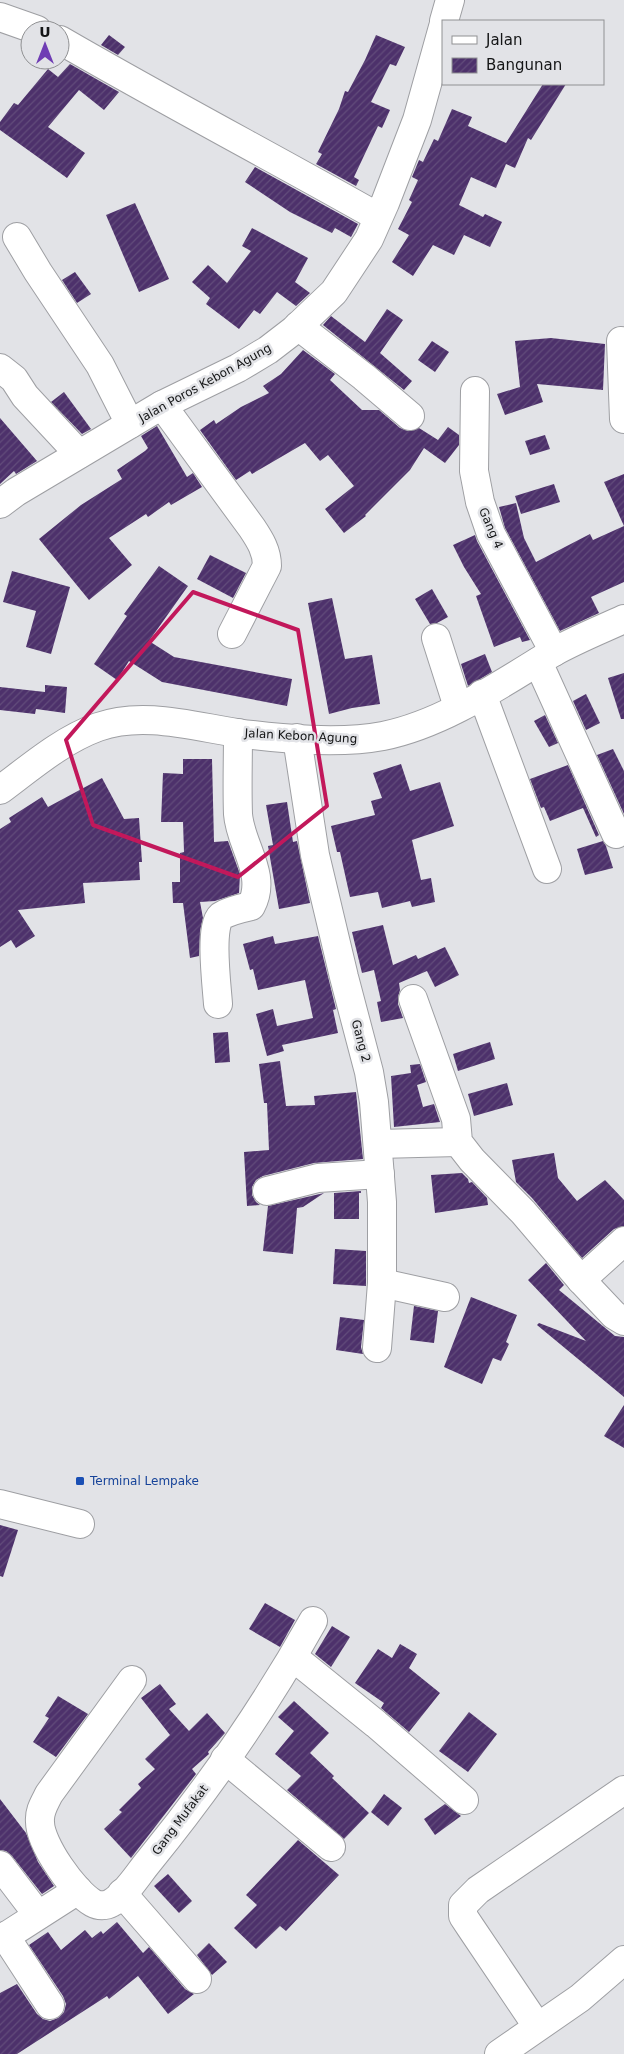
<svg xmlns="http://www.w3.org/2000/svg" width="624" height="2054" font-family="'DejaVu Sans',sans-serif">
<defs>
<pattern id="building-hatch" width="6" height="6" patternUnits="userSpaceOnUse" patternTransform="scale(1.25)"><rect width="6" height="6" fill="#4d316b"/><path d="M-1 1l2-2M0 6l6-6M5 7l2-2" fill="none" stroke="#624c7b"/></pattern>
</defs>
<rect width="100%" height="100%" fill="#e2e3e7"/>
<g fill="url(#building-hatch)">
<path d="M109,35L125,47L118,55L101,45Z"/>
<path d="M376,35L405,47L396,66L390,64L371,102L390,110L382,128L378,126L354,177L359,180L356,186L316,164L322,154L318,152L339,109L345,91L348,92L365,60Z"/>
<path d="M70,64L119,92L104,110L79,90L48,127L85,153L67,178L0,130V122L14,103L18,105L48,69L58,77Z"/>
<path d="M543,84H566L531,140L528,138L515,168L506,164L496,188L471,177L459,205L483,217L485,214L502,222L490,247L464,235L454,255L433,245L413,276L392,262L409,235L398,229L412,202L409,200L418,180L412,177L419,160L423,162L434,139L438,141L452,109L472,117L468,126L506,143Z"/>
<path d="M255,167L358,224L351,237L335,228L332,233L290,212L245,182Z"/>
<path d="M135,203L169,279L139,292L106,215Z"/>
<path d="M252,228L308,258L295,282L310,293L296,306L277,292L260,314L254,310L239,329L206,304L210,298L192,282L208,265L227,283L251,251L242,246Z"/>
<path d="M75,272L91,294L77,303L62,280Z"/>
<path d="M387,309L403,320L380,353L412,381L404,390L323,325L331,316L365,342Z"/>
<path d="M551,338L605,344L603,390L537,384L543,402L505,415L497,394L520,387L515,341Z"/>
<path d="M432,341L449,352L435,372L418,360Z"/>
<path d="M303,350L335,374L330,380L362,410H379L400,428L408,431L419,428L438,440L448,427L459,435V445L445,463L424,448L410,470L365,515L366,516L344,533L325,509L354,486L328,455L320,461L305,443L252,474L250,471L236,480L200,430L214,420L216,424L241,407L269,393L263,386L281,374Z"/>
<path d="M64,392L91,429L82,434L51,402Z"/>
<path d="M0,418L37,461L16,474L14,471L0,484Z"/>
<path d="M157,426L187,477L193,473L202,487L171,505L169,502L148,517L146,514L109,538L132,565L89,600L39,539L81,505L122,479L117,470L145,451L148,448L141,436Z"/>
<path d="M545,435L550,449L530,455L525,441Z"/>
<path d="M624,474V582L591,597L599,613L560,631L505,528L499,507L516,503L524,538L536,562L590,534L593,540L624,526L604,482Z"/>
<path d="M554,484L560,502L521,514L515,496Z"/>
<path d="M475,535L477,541L530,640L522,642L520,637L494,647L476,596L481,594L464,567L453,545Z"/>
<path d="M210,555L246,573L233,598L197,579Z"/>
<path d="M159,566L188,586L149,641L174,657L292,679L287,706L162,682L129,661L117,680L94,664L127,616L124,614Z"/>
<path d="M12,571L70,587L51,654L26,647L36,611L3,602Z"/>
<path d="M432,589L448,617L437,623L430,624L415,599Z"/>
<path d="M332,598L345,659L372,655L380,704L352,708L329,714L308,603Z"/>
<path d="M485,654L492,672L468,686L461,664Z"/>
<path d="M624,673V719H621L608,678Z"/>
<path d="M45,685L67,687L65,713L36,709L35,714L0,710V687L45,692Z"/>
<path d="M586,694L600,723L586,730L573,701Z"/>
<path d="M545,715L558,743L549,747L534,721Z"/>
<path d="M613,749L624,771V814L597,755Z"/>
<path d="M183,759H212L214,842L228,841L240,874L239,893L215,901L200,902L203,918L200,931L199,956L190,958L183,903H173L172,882H180V853L184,852L183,822H161L163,773L183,774Z"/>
<path d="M401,764L410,791L440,782L454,826L412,840L421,880L431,878L435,902L412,907L410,901L382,908L378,892L350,897L340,852H337L331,826L375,815L371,801L382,798L373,773Z"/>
<path d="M568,765L599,835L596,837L583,808L550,821L544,807L541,808L530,779Z"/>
<path d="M102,778L124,819L139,818L142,862H139L140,880L83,883L85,903L18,910L35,936L16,948L11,940L0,947V829L11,822L9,818L42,797L48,807Z"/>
<path d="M287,802L293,842L297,841L310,903L279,909L268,846L273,845L266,805Z"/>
<path d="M603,841L606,846L613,868L585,875L577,849Z"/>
<path d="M383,925L393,965L416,955L418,959L445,947L459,975L435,987L427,971L399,983L400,990L398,997V1004L403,1018L381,1022L377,1002L381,1001L374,970L362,973L352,932Z"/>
<path d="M273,936L275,944L318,936L336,1009L333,1010L338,1033L282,1045L284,1051L267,1056L256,1014L273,1009L277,1026L313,1018L305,980L258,990L253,969L250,970L243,944Z"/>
<path d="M228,1032L230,1062L215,1063L213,1033Z"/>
<path d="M490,1042L495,1059L458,1071L453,1054Z"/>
<path d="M280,1061L286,1106L315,1105L314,1096L356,1092L363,1159L314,1163L263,1176L256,1180L252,1187V1195L256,1202L260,1205L247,1206L244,1152L269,1150L267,1103H264L259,1064Z"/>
<path d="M420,1064L426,1082L417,1085L423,1107L434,1104L440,1122L394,1127L391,1076L411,1073L410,1065Z"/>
<path d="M507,1083L513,1105L474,1116L468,1094Z"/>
<path d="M554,1153L558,1178L577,1201L605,1180L624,1200V1226L614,1229L582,1258L532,1198L516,1182L512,1160Z"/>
<path d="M462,1173L468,1179L469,1183L472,1182L487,1198L488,1205L435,1213L431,1175Z"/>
<path d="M361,1191V1193H359V1219H334V1193Z"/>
<path d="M324,1193L303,1207L297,1208L293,1254L263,1251L268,1206Z"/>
<path d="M335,1249L366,1251V1286L333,1284Z"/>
<path d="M546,1263L564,1285L559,1290L615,1336L624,1337V1397L537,1325L539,1323L586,1341L528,1280Z"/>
<path d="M471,1297L517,1315L506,1342L509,1344L501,1361L493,1358L482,1384L444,1367Z"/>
<path d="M414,1306L438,1311L434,1343L410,1340Z"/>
<path d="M340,1317L364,1320L361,1347L363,1354L336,1350Z"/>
<path d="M624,1405V1448L604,1436Z"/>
<path d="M0,1525L18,1530L3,1577L0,1576Z"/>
<path d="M265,1603L295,1620L280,1647L249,1629Z"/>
<path d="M332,1626L350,1637L331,1667L315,1654Z"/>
<path d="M400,1644L417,1654L409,1668L440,1693L409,1732L381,1708L384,1703L355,1683L378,1649L392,1658Z"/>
<path d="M160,1684L176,1704L169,1709L189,1731L207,1713L225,1733L208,1752L209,1754L192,1769L196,1774L131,1858L104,1829L122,1812L119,1810L141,1788L138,1784L155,1769L145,1759L170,1735L141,1698Z"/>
<path d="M58,1696L88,1714L56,1757L33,1742L49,1718L45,1716Z"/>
<path d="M294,1701L329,1733L310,1753L334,1776L332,1778L369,1813L344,1839L287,1790L301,1776L275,1754L294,1731L278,1717Z"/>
<path d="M469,1712L497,1734L468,1772L439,1751Z"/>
<path d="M384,1794L402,1808L388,1826L371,1812Z"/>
<path d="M0,1799L26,1833L38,1862L54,1886L42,1894L12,1856L6,1851L0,1850Z"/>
<path d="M445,1804L461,1816L435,1835L424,1819Z"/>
<path d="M298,1840L339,1875L286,1931L280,1926L256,1949L234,1928L257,1905L246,1895Z"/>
<path d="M168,1874L192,1901L179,1913L154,1886Z"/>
<path d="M117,1922L143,1953L149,1947L185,1989L194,1994L168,2014L138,1976L109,1999L107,1996L17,2054H0V1993L17,1984L37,2014L43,2019L50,2021L58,2018L64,2012L66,2004L63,1996L29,1945L48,1932L61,1950L85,1930L92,1938L101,1931L103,1934Z"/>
<path d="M209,1943L227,1962L212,1975L197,1955Z"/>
</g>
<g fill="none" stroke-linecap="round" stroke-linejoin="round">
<defs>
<g id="minor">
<path d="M0,17L37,30"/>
<path d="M60,40C165,101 272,157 378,217"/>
<path d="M17,237L38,272L100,365L130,424"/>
<path d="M298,326L364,377L410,416"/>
<path d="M621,341L624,419"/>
<path d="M0,368L14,379L25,396L79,454"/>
<path d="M475,391L474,471L480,502L491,534L554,652"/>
<path d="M162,405L252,528C260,540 267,551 267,566L232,634"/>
<path d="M436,638L458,707"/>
<path d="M538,662L616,834"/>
<path d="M482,694L547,869"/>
<path d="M297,738L315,855L344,977L369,1072L374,1102L382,1202V1283L377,1348"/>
<path d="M413,999L456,1119L458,1142L472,1160L523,1212L581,1280L614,1315L624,1321"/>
<path d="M218,1004C217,988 209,926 221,916C229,911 242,908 251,906C268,875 240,845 238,814C237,787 238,760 238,733"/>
<path d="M378,1144L458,1142"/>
<path d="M267,1191L318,1178L380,1174"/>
<path d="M581,1280L624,1241"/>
<path d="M382,1283L445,1297"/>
<path d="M0,1504L80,1524"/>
<path d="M293,1657L376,1724L464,1800"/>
<path d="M132,1680L49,1794C44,1804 39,1811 40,1822C40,1844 74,1892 93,1903C98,1906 106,1906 111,1903C126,1895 138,1874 149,1861C210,1786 266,1705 313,1621"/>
<path d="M225,1759L331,1847"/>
<path d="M0,1865L38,1915"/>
<path d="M122,1893L197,1979"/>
<path d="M5,1936L50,2005"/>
<path d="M0,1940L78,1890"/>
<path d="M537,2026L471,1928L463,1916V1905L478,1890L624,1790"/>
<path d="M499,2054L580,1998L624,1960"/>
</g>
<g id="major">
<path d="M444,21L450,0"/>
<path d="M0,504L16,492L162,405L238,368L268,350L294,330L334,292L369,239L385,203L417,120L443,27"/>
</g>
<path id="highway" d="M0,790C31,767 62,740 98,727C142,711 192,726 237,733C280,739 341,744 383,736C443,724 501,684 552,653C575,640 600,630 624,619"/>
</defs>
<use href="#minor" stroke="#9e9fa3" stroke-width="30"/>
<use href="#major" stroke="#9e9fa3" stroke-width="30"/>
<use href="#highway" stroke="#9e9fa3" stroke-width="30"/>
<use href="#minor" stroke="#fff" stroke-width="28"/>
<use href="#major" stroke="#fff" stroke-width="28"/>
<use href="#highway" stroke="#fff" stroke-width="28"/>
</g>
<path fill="none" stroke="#c2185b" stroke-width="4" stroke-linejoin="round" d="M193,592L298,630L327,806L238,877L93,825L66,740Z"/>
<rect fill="#1a4fb4" stroke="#e2e3e7" stroke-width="2" x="75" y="1476" width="10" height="10" rx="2.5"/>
<g text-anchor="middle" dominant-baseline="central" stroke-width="5" stroke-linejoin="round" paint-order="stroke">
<g font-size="12" fill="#141516" stroke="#e2e3e7">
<text transform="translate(205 383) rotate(-29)">Jalan Poros Kebon Agung</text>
<text transform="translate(491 528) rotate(67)">Gang 4</text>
<text transform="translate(301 736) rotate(3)">Jalan Kebon Agung</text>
<text transform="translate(361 1041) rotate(75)">Gang 2</text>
<text transform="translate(180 1820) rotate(-53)">Gang Mufakat</text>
</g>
<g font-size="12" fill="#164399" stroke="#e2e3e7" text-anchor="start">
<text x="90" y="1481">Terminal Lempake</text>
</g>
</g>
<rect x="442" y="20" width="162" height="65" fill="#e2e3e7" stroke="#909193"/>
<rect x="452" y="36" width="25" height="8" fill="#ffffff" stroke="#909193"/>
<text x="486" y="45" font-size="15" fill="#141516">Jalan</text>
<rect x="452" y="58" width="25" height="15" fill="url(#building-hatch)" stroke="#909193"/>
<text x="486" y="70" font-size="15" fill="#141516">Bangunan</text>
<g transform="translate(45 45)"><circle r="24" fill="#e2e3e7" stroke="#909193"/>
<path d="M0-4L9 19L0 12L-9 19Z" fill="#6f3db4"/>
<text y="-8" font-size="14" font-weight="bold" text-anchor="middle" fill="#141516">U</text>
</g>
</svg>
